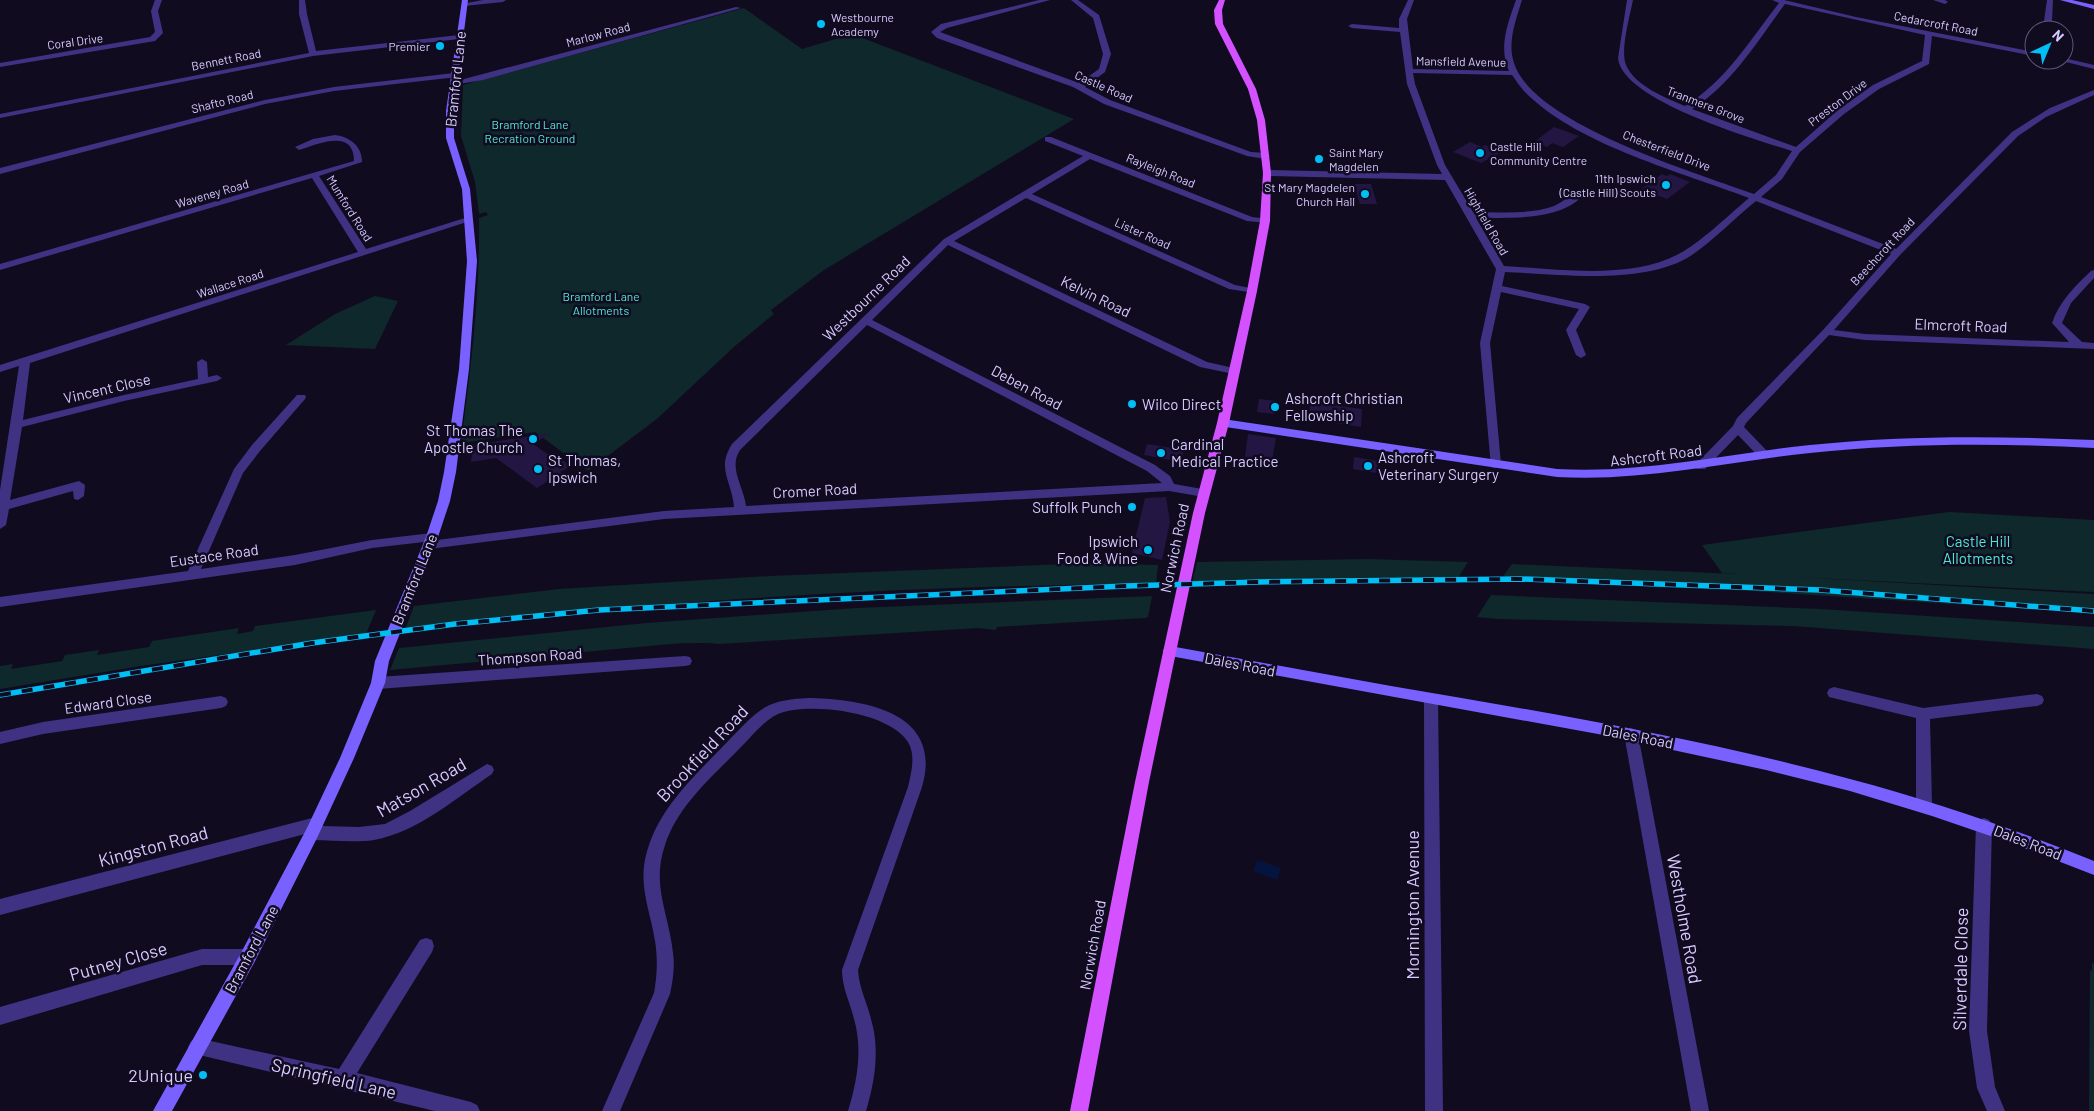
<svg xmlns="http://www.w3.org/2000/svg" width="2094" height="1111" font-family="Barlow,sans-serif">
<rect width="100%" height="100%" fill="#110b20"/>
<g fill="#0e282b">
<path d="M744,8L802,49L852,34L1074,119L824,270L771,310L774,314L735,346L658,418L588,471L535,432L461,443C471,366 480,296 479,218L488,215L486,212L479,214L475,182L461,136L463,85Z"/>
<path d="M375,296L398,301L375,349L286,345L335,314Z"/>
<path d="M1949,512L2094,520V592L1795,577L2094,594V613L1752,591L1506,581L1504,575L1512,564L1736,574L1722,573L1702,545Z"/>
<path d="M1367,559L1468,562L1456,581L1315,580L1192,583L1197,562Z"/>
<path d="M1091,563L1158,565L1156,583C982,586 808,592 635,607C558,614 481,622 405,630L414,606L559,589L770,576Z"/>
<path d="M1491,595L1821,609L2094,627V649L1793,626L1498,619L1477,617Z"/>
<path d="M1152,596L1148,617L1145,618L997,627L996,630L978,628L718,644C705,642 694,644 682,643L390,670L399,648L646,623L856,608Z"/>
<path d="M376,610L366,634L141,666L0,689V666L13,664L11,669L62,661L65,655L99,650L97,655L149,647L152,641L239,628L237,634L253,631L255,626Z"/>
<path d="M2092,963L2094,964V1111H2089L2090,970L2092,971Z"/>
</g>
<path fill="#05133f" d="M1257,860L1281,868L1277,880L1253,871Z"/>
<g fill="#241643">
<path d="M1554,127L1579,136L1563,147L1552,143L1547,147L1534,142Z"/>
<path d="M1470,142L1482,147L1485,145L1502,152L1481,163L1453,152Z"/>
<path d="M1662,174L1667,176L1670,174L1690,182L1667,199L1641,189Z"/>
<path d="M1354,184H1371L1377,204H1360Z"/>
<path d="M1259,399L1276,401L1274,414L1257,412Z"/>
<path d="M1316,403L1362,409L1361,427L1309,419L1310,405L1316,406Z"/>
<path d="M551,433L533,444L556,460L559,458L571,466L560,472L563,475L550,483L548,481L537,488L496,458L471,462L473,445Z"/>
<path d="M1248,434L1276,438L1272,461L1245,457Z"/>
<path d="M1147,444L1184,450L1181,462L1144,455Z"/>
<path d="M1354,457L1378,461L1376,473L1353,469Z"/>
<path d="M1166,497L1170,522L1162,560L1132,553L1145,498Z"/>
</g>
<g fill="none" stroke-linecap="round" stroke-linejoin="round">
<g fill="#3f3283" fill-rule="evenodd">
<path d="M155,0H162L158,11L163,33L155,41L0,67V63L150,37L155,32L151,11Z"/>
<path d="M299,0H305L307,14L316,51L459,35L463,37L459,39L313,56L0,118V114L309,53L299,14Z"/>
<path d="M483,0H506L503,2L464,6L461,4Z"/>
<path d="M1039,0H1050L947,28L940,32L1079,83L1099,69L1103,54L1093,18L1071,0H1078L1099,15L1111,54L1105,72L1085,87L1110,100L1251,152L1266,153L1270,156L1266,159L1247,156L1104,104L1073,87L937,38L931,32L941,24Z"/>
<path d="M1408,0H1414L1407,19L1413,69L1509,71C1498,47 1508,23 1516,0H1522C1516,20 1507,42 1514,63C1533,124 1697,173 1754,194L1776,175L1792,151C1755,139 1622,101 1618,58L1627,0H1633C1630,15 1620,51 1626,65C1635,86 1666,98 1685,106C1727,80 1749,41 1779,3L1772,0H1784L1856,17L2034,52V56L1932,36L1929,64L1879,89L1844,114L1800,152L1782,179L1761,197L1896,249L2012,132L2050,108L2094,90V95L2046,117L2018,136L1900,255L1834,330L1865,334L2069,342L2052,323C2059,302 2075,286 2091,271L2094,270V278L2071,303L2062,323L2082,342L2094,343V349L1865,340L1829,335L1746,423L1744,427L1768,452L1770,455L1768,458H1760L1738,435L1705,469H1697L1695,466L1697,463L1733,426L1737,418L1823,330L1891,254L1756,201C1735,218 1715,239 1692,255C1645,286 1559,274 1505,272L1502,286L1585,304L1590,307L1576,330L1586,355L1581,358L1576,355L1566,330L1579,309L1501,292L1490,343L1501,464L1495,468L1491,467L1480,343L1496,269L1445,180L1267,176L1263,173L1267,170L1442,174L1437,165L1407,84L1400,32L1352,28L1348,26L1352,24L1399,28V19ZM1785,4L1925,35L1922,61L1873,85L1838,110L1796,147L1692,109C1733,83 1756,43 1785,4ZM1413,73L1512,75C1517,82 1522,90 1529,96C1582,146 1681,172 1749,198C1730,214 1704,239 1684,251C1635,281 1559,269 1504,266L1476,218C1511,217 1559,222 1585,194L1581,191C1571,194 1563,202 1554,206C1529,215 1499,212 1473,212L1445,165L1415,84Z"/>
<path d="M1933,0H1945L1948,2L1945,4Z"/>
<path d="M2047,0H2053L2052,21L2048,23L2044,21Z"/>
<path d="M736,7L741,8L483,80L453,85L449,83Z"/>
<path d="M2064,58L2094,65V69L2058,60H2064Z"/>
<path d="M454,73L458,75L457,77L334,91L265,104L0,174V168L265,100L334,87Z"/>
<path d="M335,135C350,137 362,146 362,162L319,176L366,249L465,218L468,217L473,220L30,363L23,420L124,395L198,379L197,362L202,359L207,362L208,377L217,375L222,378L217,381L124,401L22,427L10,500L79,481L85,485L84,496L78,500L74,499L73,491L9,509L6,525L0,529V490L19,366L0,372V365L358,252L312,178L0,270V264L354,161C354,127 316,145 299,150L295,147L313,139Z"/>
<path d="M1045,137H1051L1252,217L1268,219V223L1247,221L1090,159L1032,194L1235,285L1255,289V293L1229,289L1026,198L954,241L1207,362L1238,369L1239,371L1238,373L1234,374L1200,367L948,245L872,320L1155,465L1170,476L1174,484L1208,490L1210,493L1208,496L1204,497L1169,491L664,519L429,549L425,548L423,545L424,542L372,548L295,565L0,607V597L188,571L234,469L252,445L297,395H305L306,397L305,399L260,451L243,473L201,569L295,555L372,540L432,533L436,534L438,537L437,540L664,511L734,507C732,481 716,469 732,444L944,239L1083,156L1045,141ZM867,325L1147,471L1162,483L746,506C744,487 728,468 740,450Z"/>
<path d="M685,656L690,657L692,661L690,665L685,666L378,689L373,687L371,683L373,679L378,677Z"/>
<path d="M1834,687L1923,708L2037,694L2042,696L2044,700L2042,704L2037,706L1930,719L1932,805L1929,810L1924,812L1919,810L1916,805V718L1829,697L1827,693L1829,689Z"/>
<path d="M1431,693L1436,695L1438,699L1443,1111H1425L1424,699L1426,695Z"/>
<path d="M221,696L226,698L228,702L226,706L221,708L43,734L0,744V732L43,722Z"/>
<path d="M808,698C864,699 944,712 922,787L858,970C859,988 867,1002 871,1019C880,1049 875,1081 866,1111H848C857,1081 863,1050 854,1019C850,1002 842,988 842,970L908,787C911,774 915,759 910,746C896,712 808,701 778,714C763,721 752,736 741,747C713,776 678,805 665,845C651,886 669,913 673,953C675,967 673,980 670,994L620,1111H602L654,993C657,976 658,959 655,941C651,915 641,892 644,866C652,812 695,776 730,739C741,728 751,716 764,708C777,700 793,699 808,698Z"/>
<path d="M1631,728L1636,730L1638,734L1709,1111H1691L1624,734L1626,730Z"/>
<path d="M487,764L492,766L494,770L492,774C456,798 418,832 374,840C354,843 332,840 312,840L307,838L305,834L0,915V899L316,817L321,819L322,826L359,827L385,824L410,811Z"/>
<path d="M1984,818L1989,820L1992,825L1987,1031L1995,1087L2005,1111H1987L1977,1088L1969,1031L1976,825L1979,820Z"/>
<path d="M426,938L432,940L434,946L432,952L357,1073L471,1102L477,1105L480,1111H435L191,1053L188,1047L191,1041L197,1038L339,1069L420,940Z"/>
<path d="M202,949H248L254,951L256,957L254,963L248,965H202L0,1025V1007Z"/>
</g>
<g fill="#7961ff" fill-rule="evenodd">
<path d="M462,0H468L454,111V138L470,189L477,261L469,369L456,472L450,501L438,537L389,661L385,683L354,758L317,838L254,963L172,1111H153L242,951L307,828L340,758L371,683L375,661L426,537L438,501L444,472L459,369L467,261L462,189L446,138V111Z"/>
<path d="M2060,0H2072L2094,5V9Z"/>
<path d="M1223,419L1557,469C1643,474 1725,454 1810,445C1904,435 1999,436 2094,440V448C1999,443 1904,443 1810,453C1725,462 1643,482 1557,477L1219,426L1217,423Z"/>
<path d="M1170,646C1244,659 1317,673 1391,686C1545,712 1699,738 1850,779C1933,801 2014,829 2094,861V875L2011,843L1932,816L1850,791L1766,770L1598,734L1170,656L1165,655L1163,651L1165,647Z"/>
</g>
<path fill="#d351ff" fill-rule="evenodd" d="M1219,0H1225L1222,10L1223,24L1256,89L1265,120L1271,173L1270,221L1257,291L1229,423L1205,513L1149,782L1088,1111H1070L1135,782L1193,513L1217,423L1247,291L1260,221L1263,173L1257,120L1248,89L1215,24L1214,10Z"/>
<defs>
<path id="rail" d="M0,695L312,643L455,624L599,610L1126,586L1259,582L1521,579L1820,590L2094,611"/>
</defs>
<use href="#rail" stroke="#00bff5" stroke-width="5.5"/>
<use href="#rail" stroke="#110b20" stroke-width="4" stroke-dasharray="11" stroke-linecap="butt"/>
</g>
<g fill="#00bff5" stroke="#110b20" stroke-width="2">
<circle cx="821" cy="24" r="5"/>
<circle cx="440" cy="46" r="5"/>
<circle cx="1480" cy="153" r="5"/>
<circle cx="1319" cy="159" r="5"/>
<circle cx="1666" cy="185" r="5"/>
<circle cx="1365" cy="194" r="5"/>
<circle cx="1132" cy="404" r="5"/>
<circle cx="1275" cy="407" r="5"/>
<circle cx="533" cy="439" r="5"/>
<circle cx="1161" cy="453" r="5"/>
<circle cx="1368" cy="466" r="5"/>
<circle cx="538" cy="469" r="5"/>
<circle cx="1132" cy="507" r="5"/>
<circle cx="1148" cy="550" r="5"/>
<circle cx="203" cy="1075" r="5"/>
</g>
<g text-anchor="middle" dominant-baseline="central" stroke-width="5" stroke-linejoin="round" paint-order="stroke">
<g font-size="12" fill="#d7caff" stroke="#110b20" text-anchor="start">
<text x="831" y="17">Westbourne<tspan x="831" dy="14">Academy</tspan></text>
<text x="430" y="46" text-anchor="end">Premier</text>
<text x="1490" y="146">Castle Hill<tspan x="1490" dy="14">Community Centre</tspan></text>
<text x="1329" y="152">Saint Mary<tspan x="1329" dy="14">Magdelen</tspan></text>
<text x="1656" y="178" text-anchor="end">11th Ipswich<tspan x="1656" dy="14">(Castle Hill) Scouts</tspan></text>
<text x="1355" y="187" text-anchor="end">St Mary Magdelen<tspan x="1355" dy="14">Church Hall</tspan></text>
</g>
<g font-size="12" fill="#d7caff" stroke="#110b20">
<text transform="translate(1936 23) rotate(11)">Cedarcroft Road</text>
<text transform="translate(598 34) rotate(-15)">Marlow Road</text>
<text transform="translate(75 41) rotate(-8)">Coral Drive</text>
<text transform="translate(226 59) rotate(-11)">Bennett Road</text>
<text transform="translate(1461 61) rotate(1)">Mansfield Avenue</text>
<text transform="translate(1104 86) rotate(24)">Castle Road</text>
<text transform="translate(222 101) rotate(-14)">Shafto Road</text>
<text transform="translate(1837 102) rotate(-37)">Preston Drive</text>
<text transform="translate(1706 104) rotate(21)">Tranmere Grove</text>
<text transform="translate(1667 150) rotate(21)">Chesterfield Drive</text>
<text transform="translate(1161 170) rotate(22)">Rayleigh Road</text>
<text transform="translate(212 193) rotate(-16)">Waveney Road</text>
<text transform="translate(350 208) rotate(58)">Mumford Road</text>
<text transform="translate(1487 221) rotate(60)">Highfield Road</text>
<text transform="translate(1143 233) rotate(24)">Lister Road</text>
<text transform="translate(1882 251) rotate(-47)">Beechcroft Road</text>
<text transform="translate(230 283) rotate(-18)">Wallace Road</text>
</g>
<g font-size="12" fill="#4de8d4" stroke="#110b20">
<text x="530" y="124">Bramford Lane<tspan x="530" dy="14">Recration Ground</tspan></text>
<text x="601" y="296">Bramford Lane<tspan x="601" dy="14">Allotments</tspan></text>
</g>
<g font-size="15" fill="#d7caff" stroke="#110b20">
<text transform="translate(455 79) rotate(-84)">Bramford Lane</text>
<text transform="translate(1096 296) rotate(26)">Kelvin Road</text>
<text transform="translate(866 298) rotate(-44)">Westbourne Road</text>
<text transform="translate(1961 325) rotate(2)">Elmcroft Road</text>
<text transform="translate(1027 387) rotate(28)">Deben Road</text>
<text transform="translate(107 388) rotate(-13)">Vincent Close</text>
<text transform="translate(1656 455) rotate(-7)">Ashcroft Road</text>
<text transform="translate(815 490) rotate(-3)">Cromer Road</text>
<text transform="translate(1174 548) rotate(-78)">Norwich Road</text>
<text transform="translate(214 555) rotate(-8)">Eustace Road</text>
<text transform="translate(414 579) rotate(-68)">Bramford Lane</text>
<text transform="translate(530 656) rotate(-4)">Thompson Road</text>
<text transform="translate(1240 664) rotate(11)">Dales Road</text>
<text transform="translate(108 702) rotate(-8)">Edward Close</text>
<text transform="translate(1638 736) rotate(11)">Dales Road</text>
<text transform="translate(2028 842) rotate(21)">Dales Road</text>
<text transform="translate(1092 945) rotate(-80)">Norwich Road</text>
<text transform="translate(251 949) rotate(-62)">Bramford Lane</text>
</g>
<g font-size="15" fill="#d7caff" stroke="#110b20" text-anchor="start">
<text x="1285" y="398">Ashcroft Christian<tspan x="1285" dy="17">Fellowship</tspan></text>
<text x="1142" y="404">Wilco Direct</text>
<text x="523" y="430" text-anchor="end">St Thomas The<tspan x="523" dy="17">Apostle Church</tspan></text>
<text x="1171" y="444">Cardinal<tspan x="1171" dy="17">Medical Practice</tspan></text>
<text x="1378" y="457">Ashcroft<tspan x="1378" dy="17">Veterinary Surgery</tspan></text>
<text x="548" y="460">St Thomas,<tspan x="548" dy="17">Ipswich</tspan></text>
<text x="1122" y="507" text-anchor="end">Suffolk Punch</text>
<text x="1138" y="541" text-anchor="end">Ipswich<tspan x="1138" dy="17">Food &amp; Wine</tspan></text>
</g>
<g font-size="15" fill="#4de8d4" stroke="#110b20">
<text x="1978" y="541">Castle Hill<tspan x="1978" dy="17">Allotments</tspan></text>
</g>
<g font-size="18" fill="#d7caff" stroke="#110b20">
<text transform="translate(702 753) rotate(-47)">Brookfield Road</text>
<text transform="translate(421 787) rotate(-30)">Matson Road</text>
<text transform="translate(153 846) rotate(-15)">Kingston Road</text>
<text transform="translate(1412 905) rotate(-90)">Mornington Avenue</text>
<text transform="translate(1685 919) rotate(80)">Westholme Road</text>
<text transform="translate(118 961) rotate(-16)">Putney Close</text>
<text transform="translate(1960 969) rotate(-89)">Silverdale Close</text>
<text transform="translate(334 1078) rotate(13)">Springfield Lane</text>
</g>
<g font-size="18" fill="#d7caff" stroke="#110b20" text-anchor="end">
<text x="193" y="1075">2Unique</text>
</g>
</g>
<g transform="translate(2049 45) rotate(44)"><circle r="24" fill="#110b20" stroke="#605779"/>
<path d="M0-4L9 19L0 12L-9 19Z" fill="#00bff5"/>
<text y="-8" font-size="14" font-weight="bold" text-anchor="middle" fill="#d7caff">N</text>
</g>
</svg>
